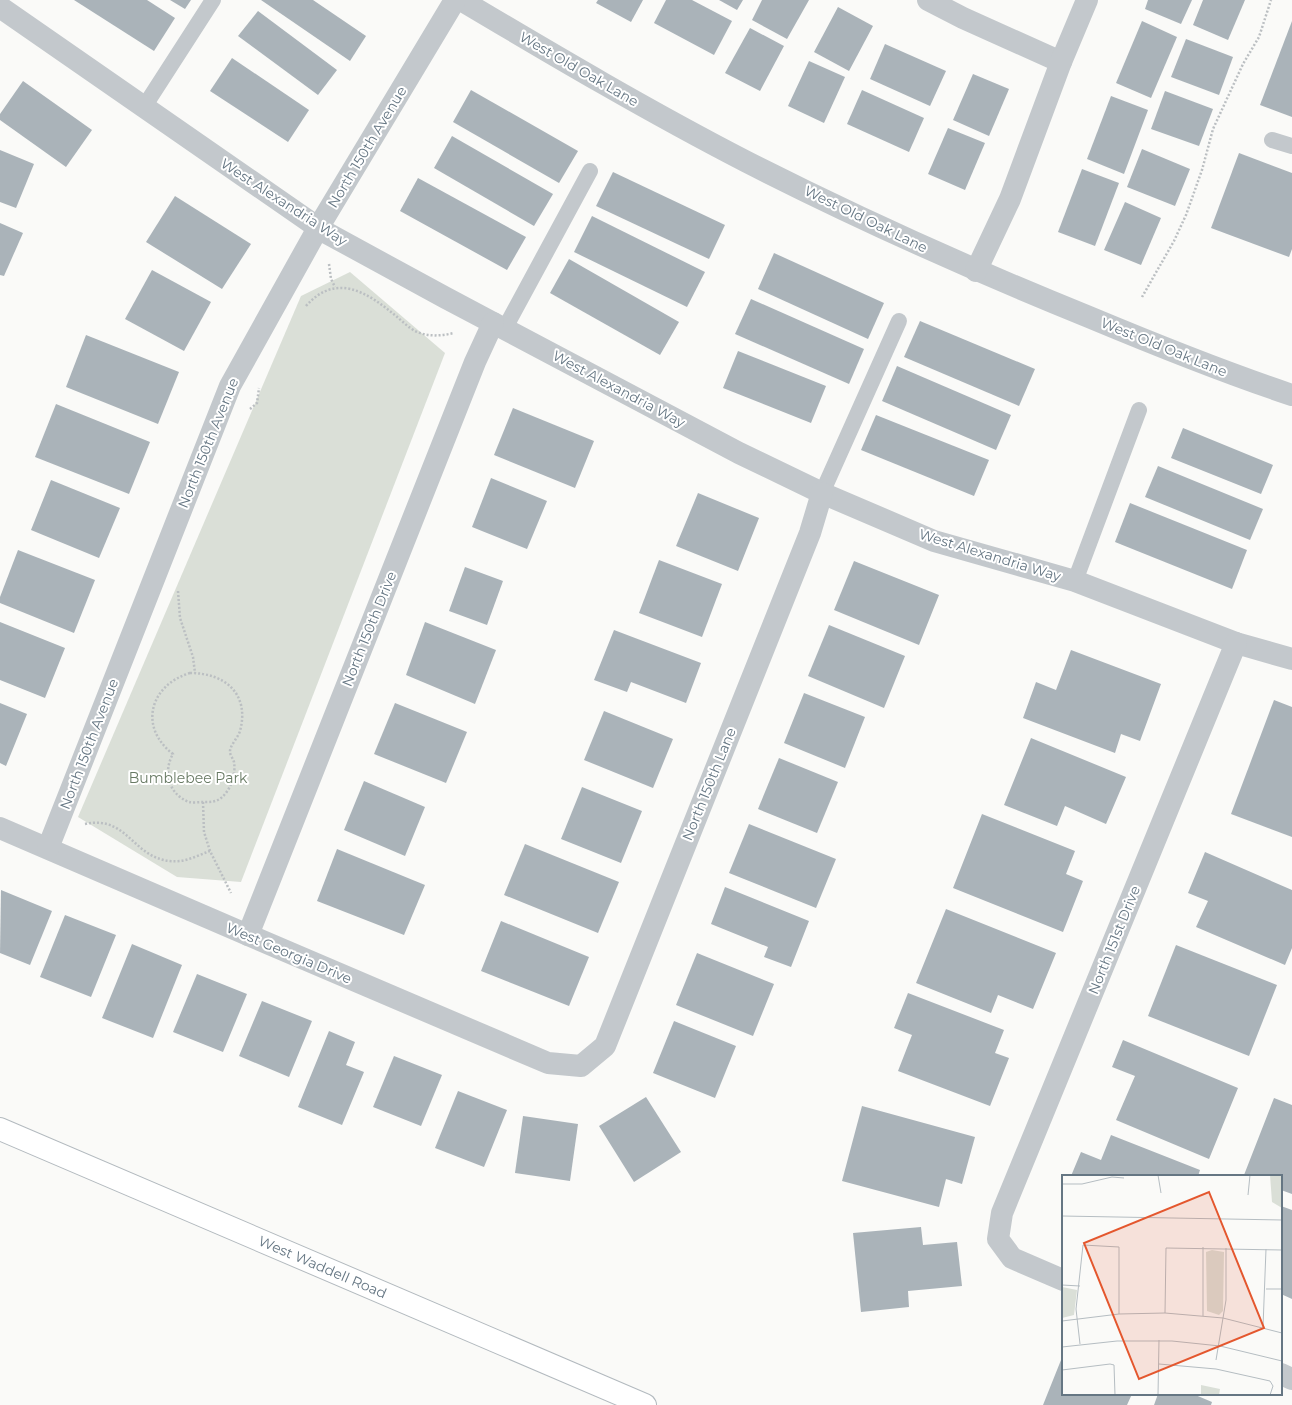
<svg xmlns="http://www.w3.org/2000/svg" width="1292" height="1405" font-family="Montserrat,sans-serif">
<rect width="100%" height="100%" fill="#fafaf8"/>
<path fill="#dadfd7" d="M350,272L445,353L241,882L177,877L78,817L301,296Z"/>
<g fill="#aab3b9">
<path d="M74,0H147L175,18L154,51Z"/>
<path d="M170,0H191L185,9Z"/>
<path d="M261,0H313L366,36L350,61Z"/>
<path d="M598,0H643L631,22L596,3Z"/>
<path d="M666,0H692L732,21L714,55L654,23Z"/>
<path d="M719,0H743L737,10Z"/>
<path d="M762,0H809L787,39L752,20Z"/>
<path d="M1148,0H1192L1181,24L1145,9Z"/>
<path d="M1203,0H1245L1228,40L1193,25Z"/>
<path d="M838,7L873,26L849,71L814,52Z"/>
<path d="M258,11L337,70L318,95L238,36Z"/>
<path d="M1142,21L1177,37L1151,98L1116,83Z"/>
<path d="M1292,21V117L1260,105Z"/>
<path d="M750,28L784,46L760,91L725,73Z"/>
<path d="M1186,39L1233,57L1219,95L1171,77Z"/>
<path d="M885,44L946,71L930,106L870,79Z"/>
<path d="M232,58L309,110L288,142L210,91Z"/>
<path d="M809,61L845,77L824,123L788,106Z"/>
<path d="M973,74L1009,89L989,136L953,120Z"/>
<path d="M23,81L92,130L66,167L0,120V114Z"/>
<path d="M471,90L578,151L559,183L453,122Z"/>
<path d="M862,90L924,118L909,152L847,124Z"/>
<path d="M1165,91L1213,109L1199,146L1151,129Z"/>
<path d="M1111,96L1148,110L1124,174L1087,159Z"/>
<path d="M948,128L985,143L965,190L928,174Z"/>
<path d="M452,136L553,194L534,226L434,168Z"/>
<path d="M1142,149L1190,169L1175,206L1127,187Z"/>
<path d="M0,150L34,164L16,208L0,202Z"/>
<path d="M1239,153L1292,173V249L1289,257L1211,228Z"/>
<path d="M1082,169L1119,183L1095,246L1058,232Z"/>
<path d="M613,172L725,225L709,259L596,206Z"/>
<path d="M418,178L526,237L507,270L400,211Z"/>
<path d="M175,196L251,244L222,289L146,242Z"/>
<path d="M1125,202L1161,218L1141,265L1104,250Z"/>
<path d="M592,216L705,272L687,307L574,252Z"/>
<path d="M0,223L23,233L4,276L0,275Z"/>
<path d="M774,253L884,303L868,339L758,289Z"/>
<path d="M569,259L679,322L660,355L550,293Z"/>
<path d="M152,270L211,302L184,351L125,319Z"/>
<path d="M751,299L864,349L849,384L735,334Z"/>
<path d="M920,321L1035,369L1019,406L904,357Z"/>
<path d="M86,335L179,372L158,424L66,387Z"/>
<path d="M738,351L826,386L811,423L723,388Z"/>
<path d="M897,366L1011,415L996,450L882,401Z"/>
<path d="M56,404L150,442L129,494L35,457Z"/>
<path d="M513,408L594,441L575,488L494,455Z"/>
<path d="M876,415L989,460L974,496L861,450Z"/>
<path d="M1183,428L1273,465L1261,494L1171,458Z"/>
<path d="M1158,466L1263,509L1250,540L1145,497Z"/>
<path d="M491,478L547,501L527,549L472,527Z"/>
<path d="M51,480L120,508L99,558L31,530Z"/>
<path d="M698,493L759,518L738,571L676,546Z"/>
<path d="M1130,503L1247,550L1232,589L1115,542Z"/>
<path d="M18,550L95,580L74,633L0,603V597Z"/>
<path d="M659,560L722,584L702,637L639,613Z"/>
<path d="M854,561L939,595L919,645L834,610Z"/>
<path d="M465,567L503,581L487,625L449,611Z"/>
<path d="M0,622L65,648L45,698L0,680Z"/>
<path d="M425,622L496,650L475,704L406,675Z"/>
<path d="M829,625L905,656L884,708L808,676Z"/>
<path d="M614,630L701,663L686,703L631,682L627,692L594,680Z"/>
<path d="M1071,650L1161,684L1140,741L1121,734L1115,753L1023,718L1036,682L1056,690Z"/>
<path d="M804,693L865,717L845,768L784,743Z"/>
<path d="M1274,700L1292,707V837L1231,814Z"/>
<path d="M0,703L27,714L6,766L0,763Z"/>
<path d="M395,703L467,732L446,783L374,754Z"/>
<path d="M604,711L673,739L653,788L584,760Z"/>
<path d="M1031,738L1126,777L1106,824L1065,806L1057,826L1004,805Z"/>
<path d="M779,758L838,782L817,833L758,809Z"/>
<path d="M364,781L425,807L405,856L344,830Z"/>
<path d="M582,787L642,811L621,863L561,839Z"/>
<path d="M982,814L1075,851L1066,874L1083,881L1063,932L953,888Z"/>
<path d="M749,824L836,859L816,908L729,873Z"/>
<path d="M525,844L619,882L598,933L504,895Z"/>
<path d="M337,849L425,885L404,935L317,901Z"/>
<path d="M1205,852L1292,890V948L1285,965L1196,927L1208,901L1188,893Z"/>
<path d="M725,887L809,921L791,967L764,957L768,947L711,924Z"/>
<path d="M1,890L52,911L30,965L0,953Z"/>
<path d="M946,909L1056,953L1033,1009L998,995L991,1013L916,983Z"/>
<path d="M65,915L116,935L91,997L40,977Z"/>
<path d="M501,921L589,957L569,1006L481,971Z"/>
<path d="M132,944L182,965L153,1038L102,1018Z"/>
<path d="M1176,945L1277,985L1249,1056L1148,1016Z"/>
<path d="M697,953L774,984L753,1036L676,1005Z"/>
<path d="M197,974L247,994L223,1052L173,1032Z"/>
<path d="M908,993L1004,1030L995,1053L1009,1058L990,1106L898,1071L912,1035L894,1028Z"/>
<path d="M262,1001L312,1021L289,1077L239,1056Z"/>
<path d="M674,1021L736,1046L715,1098L653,1073Z"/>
<path d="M329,1031L355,1042L346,1065L364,1072L342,1125L298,1107Z"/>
<path d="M1123,1040L1238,1088L1209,1159L1116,1120L1135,1076L1112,1067Z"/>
<path d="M394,1056L442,1075L421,1126L373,1107Z"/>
<path d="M458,1091L507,1110L484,1167L435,1148Z"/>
<path d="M646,1097L681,1152L634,1182L599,1126Z"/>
<path d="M1274,1098L1292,1105V1194L1281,1190V1176L1244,1175Z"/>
<path d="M862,1106L975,1137L962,1184L946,1179L939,1207L842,1181Z"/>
<path d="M523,1116L578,1124L570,1181L515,1173Z"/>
<path d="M1111,1135L1200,1170L1198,1176H1071L1081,1152L1101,1160Z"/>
<path d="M1281,1206L1292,1210V1299L1281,1294Z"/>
<path d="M921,1227L923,1245L957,1242L962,1286L908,1291L909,1307L861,1312L853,1233Z"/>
<path d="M1063,1355V1394H1132L1127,1405H1043Z"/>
<path d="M1158,1394H1193L1212,1402L1211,1405H1154Z"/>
</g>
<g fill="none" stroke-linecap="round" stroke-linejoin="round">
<defs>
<g id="secondary">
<path id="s1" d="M0,1129L645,1405"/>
</g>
</defs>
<use href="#secondary" stroke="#b3babf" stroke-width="24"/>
<g stroke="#bbbfc2" stroke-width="2.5" stroke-dasharray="2 2" stroke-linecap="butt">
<path d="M329,264L331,279L335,287"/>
<path d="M1142,297L1174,241L1186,215L1202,170L1213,129L1243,64L1259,37L1271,0"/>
<path d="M306,306C336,272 367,292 396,316C402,321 408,327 415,331C427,337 441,336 454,333"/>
<path d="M250,409L257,403L259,388"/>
<path d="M178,591L180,618L193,657L195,673"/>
<path d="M190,673C225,673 250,694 240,731C238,738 229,746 230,753C231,756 233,759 234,762C236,774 231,790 221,798C216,802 210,802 204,802C199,802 193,803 189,802C168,794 163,771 173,754C138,727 150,685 190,673Z"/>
<path d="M203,802L204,832L210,851L231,893"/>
<path d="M85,824C131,814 133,865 180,861C190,860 201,854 210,851"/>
</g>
<g stroke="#c3c8cc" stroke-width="16">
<path d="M144,107L213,0"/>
<path d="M1272,140L1292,146"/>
<path d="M505,328L590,171"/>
<path d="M822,493L899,321"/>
<path d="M1075,581L1139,410"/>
</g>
<g stroke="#c3c8cc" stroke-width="22">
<path d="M461,0C555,56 650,112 747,162C859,219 973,270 1089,317C1156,345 1223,372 1292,395"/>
<path d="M928,0L963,18L1061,62"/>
<path d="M0,7L323,231L446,298L739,453L822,493L934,541L1075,581L1236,643L1292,659"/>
<path d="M976,271L1010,199L1061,62L1087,0"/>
<path d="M0,828L248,935L548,1063L581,1066L605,1046L810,533L822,493"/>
<path d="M48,848L230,386L318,228L455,0"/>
<path d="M248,935L475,362L493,323"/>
<path d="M1063,1280L1012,1258L998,1239L1002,1213L1236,643"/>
<path d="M1281,1374L1292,1379"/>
</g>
<use href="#secondary" stroke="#fff" stroke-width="22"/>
</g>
<g text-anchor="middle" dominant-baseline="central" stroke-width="4" stroke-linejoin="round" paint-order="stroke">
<g font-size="14" fill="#657683" stroke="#fff">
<text transform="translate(579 69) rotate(30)">West Old Oak Lane</text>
<text transform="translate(367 147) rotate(-59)">North 150th Avenue</text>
<text transform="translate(284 202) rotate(33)">West Alexandria Way</text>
<text transform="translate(866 219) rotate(26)">West Old Oak Lane</text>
<text transform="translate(1164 347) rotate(22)">West Old Oak Lane</text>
<text transform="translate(619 389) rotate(28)">West Alexandria Way</text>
<text transform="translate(208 443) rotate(-68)">North 150th Avenue</text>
<text transform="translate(990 555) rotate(17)">West Alexandria Way</text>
<text transform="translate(369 629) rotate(-68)">North 150th Drive</text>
<text transform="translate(89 744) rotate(-69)">North 150th Avenue</text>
<text transform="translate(709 784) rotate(-68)">North 150th Lane</text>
<text transform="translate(1114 940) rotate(-68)">North 151st Drive</text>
<text transform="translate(289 953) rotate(23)">West Georgia Drive</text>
<text stroke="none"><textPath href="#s1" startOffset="351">West Waddell Road</textPath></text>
</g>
<g font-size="14" fill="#687a64" stroke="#fff">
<text x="188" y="778">Bumblebee Park</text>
</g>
</g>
<g transform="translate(1062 1175)">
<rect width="220" height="220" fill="#fafaf8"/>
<path d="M208,0H220V33L210,27ZM150,75L162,77L161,136L157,140L145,136L144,77ZM0,112L15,115L12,140L0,143ZM139,210L158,214L157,220H139Z" fill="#dadfd7"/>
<path fill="none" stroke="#b5bdc2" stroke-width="1" d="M96,0L99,18M0,9H20L50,2L62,3M186,20L188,0M0,41L220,45M141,72V141M0,110L18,111M204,114H220M103,138L104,73L220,75M0,146L57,139L103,138L161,143L220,158M201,152L204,74M18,169L14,134L21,70L57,72V139M0,172L55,166H110L158,171L220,186M154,185L164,125V73M97,189L154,194L208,206L211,211L208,220M0,195L48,189L52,190L53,220M96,220L97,165"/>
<path fill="#e4572e" fill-opacity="0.15" stroke="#e4572e" stroke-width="2" d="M147,17L202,153L77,204L22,68Z"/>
<rect width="220" height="220" fill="none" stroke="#657683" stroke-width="2"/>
</g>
</svg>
